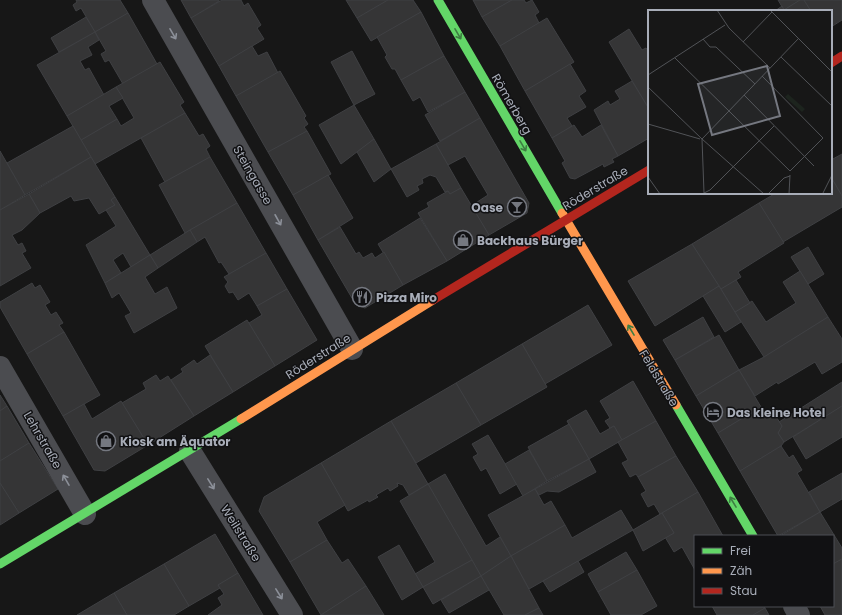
<svg xmlns="http://www.w3.org/2000/svg" width="842" height="615" font-family="Poppins,sans-serif">
<rect width="100%" height="100%" fill="#171717"/>
<g fill="#353536" stroke="#3f4043">
<path d="M76,0H120L128,13L95,32L81,8L76,11L73,5L77,2Z"/>
<path d="M181,0H219V1L191,18Z"/>
<path d="M222,0H241L244,6L248,3L261,25L257,28L264,39L219,66L191,18Z"/>
<path d="M346,0H388L357,18Z"/>
<path d="M388,0H413L421,12L371,41L357,18Z"/>
<path d="M473,0H512L482,17Z"/>
<path d="M512,0H524L526,3L532,0L539,12L535,15L539,23L500,46L482,17Z"/>
<path d="M778,0H800L784,10Z"/>
<path d="M800,0H804L811,11H775L782,6L784,10Z"/>
<path d="M804,0H842V20L831,27V11H811Z"/>
<path d="M421,12L444,56L401,80L395,69H392L385,57L387,55L377,37Z"/>
<path d="M128,13L157,64L123,84L109,60L105,62L101,54L106,51L95,32Z"/>
<path d="M86,17L95,32L59,52L51,38Z"/>
<path d="M547,18L574,62L525,91L500,46Z"/>
<path d="M629,29L642,50L646,48L649,52V109L609,42Z"/>
<path d="M95,32L99,40L88,47L92,55L80,61L85,70L89,68L104,95L67,116L37,65Z"/>
<path d="M252,46L258,56L267,52L278,73L236,96L219,66Z"/>
<path d="M352,51L375,94L354,105L331,62Z"/>
<path d="M444,56L465,92L428,112L420,97L413,101L401,80Z"/>
<path d="M160,62L184,102L180,105L185,113L95,164L81,140L117,119L121,126L134,118L116,87Z"/>
<path d="M570,64L586,91L579,96L586,107L567,118L572,126L552,138L525,91Z"/>
<path d="M280,71L306,116L304,118L308,124L304,127L307,131L268,152L236,96Z"/>
<path d="M632,81L649,109V138L618,156L594,110L608,101L610,105L620,99L615,91Z"/>
<path d="M116,87L123,98L109,106L117,119L81,140L67,116Z"/>
<path d="M465,92L480,118L440,141L425,115Z"/>
<path d="M354,105L374,139L341,164L319,125Z"/>
<path d="M185,113L199,136L203,134L210,146L206,149L210,157L165,182L141,138Z"/>
<path d="M480,118L529,203L527,213L489,235L471,206L488,195L465,156L448,165L436,144Z"/>
<path d="M574,125L582,137L601,125L618,156L612,159L614,162L604,167L603,164L575,179L570,178L562,163L565,161L552,138Z"/>
<path d="M73,126L91,157L25,195L7,163Z"/>
<path d="M307,131L331,174L293,195L268,152Z"/>
<path d="M374,139L391,169L374,182L357,152Z"/>
<path d="M436,144L461,188L450,194L448,191L445,192L436,177L430,175L422,179L423,183L417,186L419,190L407,197L391,169Z"/>
<path d="M0,151L25,195L0,210Z"/>
<path d="M842,154V196L831,177V160Z"/>
<path d="M91,157L115,197L111,200L115,205L99,214L89,198L74,201L71,196L40,213L29,194Z"/>
<path d="M210,157L237,203L185,233L159,185Z"/>
<path d="M328,175L353,218L318,240L293,195Z"/>
<path d="M831,177L842,196V207L783,242L759,203L776,193H831Z"/>
<path d="M461,188L489,235L447,261L418,213L429,207L427,203L448,191L450,194Z"/>
<path d="M29,194L40,213L22,230L12,235L18,245L22,243L26,251L22,253L31,268L0,286V210Z"/>
<path d="M115,197L150,255L131,267L123,253L113,260L121,273L105,283L86,245L116,226L106,210L115,205L111,200Z"/>
<path d="M237,203L266,253L229,274L221,262L219,263L205,237L197,242L190,230Z"/>
<path d="M759,203L784,243L738,272L741,277L721,289L692,244Z"/>
<path d="M420,218L447,261L403,285L378,244Z"/>
<path d="M340,227L356,254L359,252L363,258L372,253L375,258L384,252L403,285L365,308L356,305L318,240Z"/>
<path d="M190,230L197,242L158,268L150,255Z"/>
<path d="M692,244L719,286L655,326L628,281Z"/>
<path d="M808,247L824,274L808,284L791,257Z"/>
<path d="M266,253L287,289L257,306L249,293L238,300L233,292L229,293L225,286L228,282L224,277Z"/>
<path d="M150,255L158,268L145,277L155,294L167,287L177,308L134,333L125,316L131,313L119,293L112,298L105,283Z"/>
<path d="M800,271L828,317L764,357L735,312L752,301L766,322L796,303L783,282Z"/>
<path d="M736,280L750,303L735,312L721,289Z"/>
<path d="M32,283L35,288L40,285L50,302L45,305L51,315L56,312L63,323L59,325L64,332L27,354L0,307V302Z"/>
<path d="M719,286L741,322L725,332L703,296Z"/>
<path d="M287,289L317,340L275,366L249,323L262,315L257,306Z"/>
<path d="M588,305L612,345L545,384L522,344Z"/>
<path d="M703,317L714,337L675,360L663,340Z"/>
<path d="M828,317L842,339V362L822,374L815,362L778,384L777,382L755,396L739,370L764,357Z"/>
<path d="M247,320L275,366L233,392L205,346Z"/>
<path d="M64,332L100,395L63,416L27,354Z"/>
<path d="M719,335L739,370L696,396L675,360Z"/>
<path d="M522,344L547,387L481,425L456,383Z"/>
<path d="M210,355L233,392L194,416L171,380L183,372L181,369L194,360L197,364Z"/>
<path d="M739,370L761,407L718,433L696,396Z"/>
<path d="M156,375L160,381L168,376L194,416L148,445L122,403L146,389L143,383Z"/>
<path d="M633,381L656,421L622,440L614,426L610,428L605,421L610,418L600,401Z"/>
<path d="M842,382V406L784,442L778,433L782,426L779,422Z"/>
<path d="M456,383L481,425L416,463L391,421Z"/>
<path d="M0,395L7,406L0,411Z"/>
<path d="M121,401L148,445L105,471L94,470L63,416L84,404L92,419Z"/>
<path d="M7,406L29,443L0,461V411Z"/>
<path d="M842,406V437L806,459L793,437Z"/>
<path d="M761,407L765,413L775,415L782,426L778,433L784,442L781,446L740,471L718,433Z"/>
<path d="M586,410L600,434L614,426L622,440L589,459L567,421Z"/>
<path d="M391,421L428,484L409,495L403,485L397,483L398,486L390,491L388,488L376,495L378,497L369,502L368,500L348,511L321,463Z"/>
<path d="M656,421L676,456L638,477L636,474L630,477L622,463L628,460L618,442Z"/>
<path d="M569,424L589,459L547,481L528,447Z"/>
<path d="M488,435L517,484L500,494L486,468L481,471L473,457L478,454L472,444Z"/>
<path d="M29,443L58,489L19,513L0,483V461Z"/>
<path d="M781,446L789,458L793,455L802,470L797,473L820,512L778,536L740,471Z"/>
<path d="M529,450L547,481L523,496L505,464Z"/>
<path d="M676,456L698,492L660,514L654,504L648,507L641,494L646,491L638,477Z"/>
<path d="M589,459L596,472L559,492L547,491L539,495L535,489Z"/>
<path d="M321,463L345,505L317,522L327,540L290,562L259,511L264,497Z"/>
<path d="M842,473V499L820,512L809,492Z"/>
<path d="M445,474L486,546L500,537L511,556L481,576L428,484Z"/>
<path d="M0,483L19,513L0,525Z"/>
<path d="M428,484L472,560L423,587L415,574L435,562L400,501Z"/>
<path d="M535,489L544,505L551,501L565,525L511,556L488,515Z"/>
<path d="M698,492L723,536H695V570L682,547L674,552L665,537L674,533L662,513Z"/>
<path d="M621,510L633,530L529,589L511,556L565,525L572,538Z"/>
<path d="M820,512L842,548V559L833,564V536H780Z"/>
<path d="M662,513L674,533L643,551L633,530Z"/>
<path d="M215,534L238,573L218,585L220,588L189,606L164,564Z"/>
<path d="M327,540L342,563L348,559L366,586L321,615L290,562Z"/>
<path d="M399,545L423,587L402,600L378,557Z"/>
<path d="M626,552L637,570L598,592L588,574Z"/>
<path d="M511,556L539,608L525,615H504L481,576Z"/>
<path d="M842,559V615H825L820,606H833V564Z"/>
<path d="M472,560L481,576L433,604L423,587Z"/>
<path d="M578,561L584,572L550,592L543,581Z"/>
<path d="M164,564L189,606L174,615H127L114,593Z"/>
<path d="M637,570L657,606L641,615H611L598,592Z"/>
<path d="M238,573L263,615H208L222,605L218,598L224,594L218,585Z"/>
<path d="M481,576L489,590L449,613L441,600Z"/>
<path d="M366,586L384,615H321Z"/>
<path d="M114,593L127,615H77Z"/>
<path d="M712,606H764L765,608L753,615H717Z"/>
<path d="M539,608L543,615H525Z"/>
<path d="M765,608L769,615H753Z"/>
</g>
<g fill="none" stroke-linecap="round" stroke-linejoin="round">
<g stroke="#4b4c50" stroke-width="22">
<path d="M153,0L352,349"/>
<path d="M0,367L85,514"/>
<path d="M190,451L292,615"/>
<path d="M794,606L799,615"/>
</g>
<g stroke="#63d668" stroke-width="9">
<path d="M438,0L562,213"/>
<path d="M676,405L753,536"/>
<path d="M0,564L241,419"/>
</g>
<g stroke="#ff974d" stroke-width="9">
<path d="M562,213L676,405"/>
<path d="M241,419L433,300"/>
</g>
<g stroke="#b3261e" stroke-width="9">
<path d="M831,63L842,56"/>
<path d="M433,300L649,170"/>
</g>
</g>
<defs><path id="oneway-shaft" d="M-6 0H5M1.5-3L5.5 0L1.5 3" fill="none" stroke-width="1.6" stroke-linecap="round" stroke-linejoin="round"/></defs>
<g stroke="#8c9099">
<use href="#oneway-shaft" transform="translate(173 34) rotate(60)"/>
<use href="#oneway-shaft" transform="translate(278 220) rotate(61)"/>
<use href="#oneway-shaft" transform="translate(66 480) rotate(-120)"/>
<use href="#oneway-shaft" transform="translate(211 484) rotate(58)"/>
<use href="#oneway-shaft" transform="translate(279 594) rotate(58)"/>
</g>
<g stroke="#3e7d42">
<use href="#oneway-shaft" transform="translate(458 34) rotate(60)"/>
<use href="#oneway-shaft" transform="translate(523 146) rotate(60)"/>
<use href="#oneway-shaft" transform="translate(631 330) rotate(-121)"/>
<use href="#oneway-shaft" transform="translate(733 502) rotate(-121)"/>
</g>
<defs>
<symbol id="bar-ring" viewBox="-11 -11 22 22"><circle r="9.5" fill="#111113" stroke="#757880" stroke-width="1.5"/><path d="M-6-5H6L.8 .8V4.5H3.5V6h-7V4.5H-.8V.8Z" fill="#757880"/></symbol>
<symbol id="shop-ring" viewBox="-11 -11 22 22"><circle r="9.5" fill="#111113" stroke="#757880" stroke-width="1.5"/><path d="M-5-2.5h2.3a2.7 3.5 0 0 1 5.4 0H5L5.5 6h-11ZM-1.5-2.5h3a1.5 2.3 0 0 0-3 0Z" fill="#757880"/></symbol>
<symbol id="restaurant-ring" viewBox="-11 -11 22 22"><circle r="9.5" fill="#111113" stroke="#757880" stroke-width="1.5"/><path d="M-5-6h1v4h1v-4h1v4h1v-4h1v5L-1.5 .5V6h-2V.5L-5-1ZM5-6V6H3V1.5H1.5Q1.5-4 5-6Z" fill="#757880"/></symbol>
<symbol id="hotel-ring" viewBox="-11 -11 22 22"><circle r="9.5" fill="#111113" stroke="#757880" stroke-width="1.5"/><path d="M-6-4.5h1.5V1H6V5H4.5V3h-9V5H-6ZM-4 0a1.8 1.8 0 1 1 3.6 0ZM.5 0V-2.5h3Q6-2.5 6 0Z" fill="#757880"/></symbol>
</defs>
<g fill-rule="evenodd">
<use href="#bar-ring" x="506" y="196" width="22" height="22"/>
<use href="#shop-ring" x="452" y="229" width="22" height="22"/>
<use href="#restaurant-ring" x="351" y="286" width="22" height="22"/>
<use href="#hotel-ring" x="702" y="401" width="22" height="22"/>
<use href="#shop-ring" x="95" y="430" width="22" height="22"/>
</g>
<g text-anchor="middle" dominant-baseline="central" stroke-width="3" stroke-linejoin="round" paint-order="stroke">
<g font-size="12" fill="#a8adb8" stroke="#111113">
<text transform="translate(512 104) rotate(60)">Römerberg</text>
<text transform="translate(253 175) rotate(60)">Steingasse</text>
<text transform="translate(595 188) rotate(-31)">Röderstraße</text>
<text transform="translate(318 356) rotate(-32)">Röderstraße</text>
<text transform="translate(659 378) rotate(59)">Feldstraße</text>
<text transform="translate(43 440) rotate(60)">Lehrstraße</text>
<text transform="translate(241 533) rotate(58)">Weilstraße</text>
</g>
<g font-size="12" font-weight="bold" fill="#a8adb8" stroke="#111113" text-anchor="start">
<text x="503" y="207" text-anchor="end">Oase</text>
<text x="477" y="240">Backhaus Bürger</text>
<text x="376" y="297">Pizza Miro</text>
<text x="727" y="412">Das kleine Hotel</text>
<text x="120" y="441">Kiosk am Äquator</text>
</g>
</g>
<g transform="translate(648 10)">
<rect width="184" height="184" fill="#171717"/>
<path d="M140,84L157,99L154,102L137,87Z" fill="#1d241e"/>
<path fill="none" stroke="#515357" stroke-width="1" d="M69,0L81,18L122,58M122,0L184,62M55,29L62,37H68L107,74M95,32L124,2M133,47L184,96M27,48L142,161M0,65L77,15M114,66L175,128L142,161M0,77L54,129L116,184M96,85L166,156M0,114L52,129M54,129L151,28M54,129L56,183M0,167L12,184M56,183L62,180L126,116M175,183L184,165M120,184L136,168L142,166M141,184L142,165"/>
<path fill="#757880" fill-opacity="0.15" stroke="#757880" stroke-width="2" d="M119,56L132,106L64,125L50,74Z"/>
<rect width="184" height="184" fill="none" stroke="#a8adb8" stroke-width="2"/>
</g>
<rect x="694" y="535" width="140" height="72" fill="#111113" stroke="#4d4f55"/>
<rect x="702" y="548" width="20" height="6" fill="#63d668" stroke="#4d4f55"/>
<text x="730" y="555" font-size="12" fill="#a8adb8">Frei</text>
<rect x="702" y="568" width="20" height="6" fill="#ff974d" stroke="#4d4f55"/>
<text x="730" y="575" font-size="12" fill="#a8adb8">Zäh</text>
<rect x="702" y="588" width="20" height="6" fill="#b3261e" stroke="#4d4f55"/>
<text x="730" y="595" font-size="12" fill="#a8adb8">Stau</text>
</svg>
